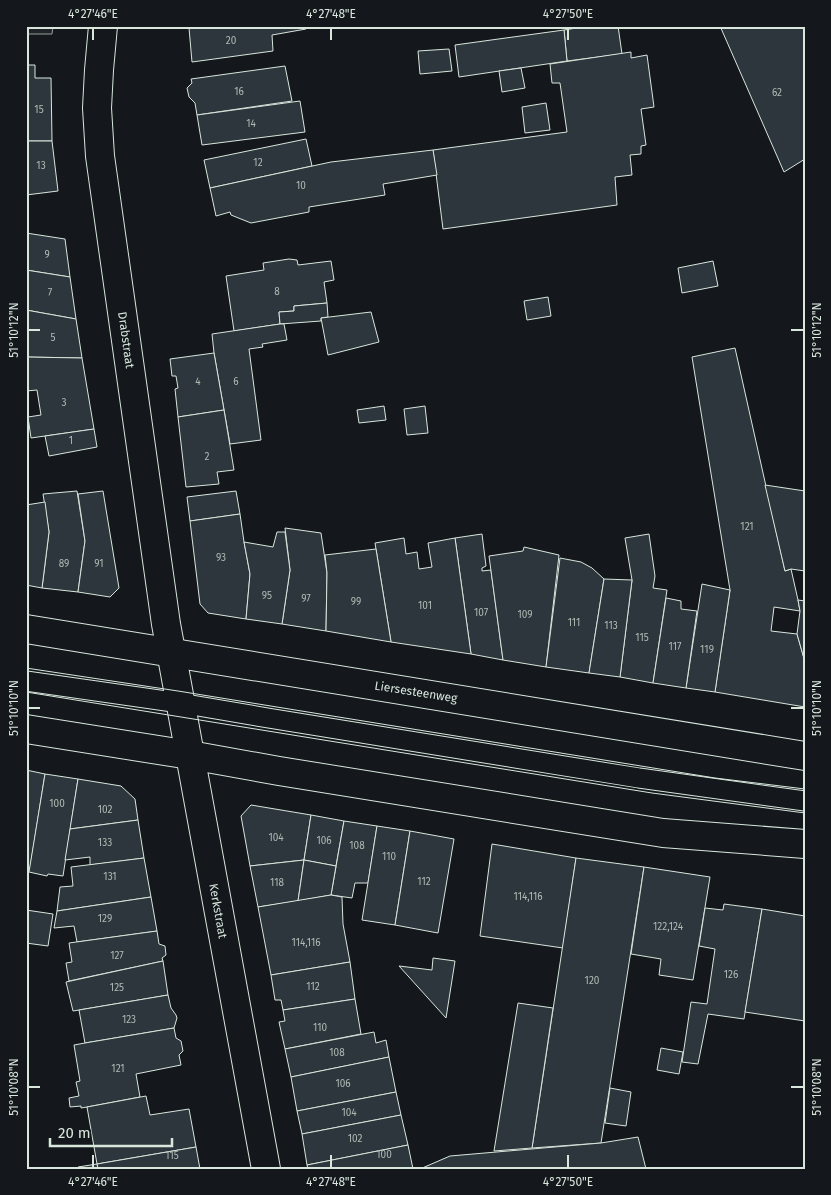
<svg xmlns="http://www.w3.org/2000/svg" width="831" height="1195" font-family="'Fira Sans',sans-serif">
<rect width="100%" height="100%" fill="#14181c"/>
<path fill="#202428" stroke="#939e99" d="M26,26H53L52,34H26Z"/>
<g fill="#2c363c" stroke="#d8e6dc">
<path d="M184,26H305L306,29L272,35L273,51L192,62L189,28Z"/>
<path d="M589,26H618L622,54L567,61L564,30Z"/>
<path d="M720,26H805V159L784,172Z"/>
<path d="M564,30L567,61L459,77L455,45Z"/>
<path d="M449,49L452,71L420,74L418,51Z"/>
<path d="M631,52V58L647,55L654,107L641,109L646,145L641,146V154L630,155L632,175L615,177L617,205L443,229L433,150L567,132L560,83H552L550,64Z"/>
<path d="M26,65H35V78H51L52,141H26Z"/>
<path d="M285,66L292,101L197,115L195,103L189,97L187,88L192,83L191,79Z"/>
<path d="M521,68L525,88L502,92L499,71Z"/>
<path d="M300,101L305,132L202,145L197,115Z"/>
<path d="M546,103L550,130L525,133L522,107Z"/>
<path d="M306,139L312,166L210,188L204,160Z"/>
<path d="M26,141H52L58,191L26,195Z"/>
<path d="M433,150L437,175L383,184L385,195L309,207V212L251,223L231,215L230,212L216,216L210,188L331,162Z"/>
<path d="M26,233L65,239L70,277L26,270Z"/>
<path d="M289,259L297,260L298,265L331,261L334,280L324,282L327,303L294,306V311L279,312L280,324L234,331L226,276L264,270L263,263Z"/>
<path d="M713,261L718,286L682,293L678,268Z"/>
<path d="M26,270L70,277L76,319L26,310Z"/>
<path d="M548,297L551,316L527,320L524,301Z"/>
<path d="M327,303L328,317L321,318V321L280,324L279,312L294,311V306Z"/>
<path d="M26,310L76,319L82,358L26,357Z"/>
<path d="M371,312L379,342L328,355L321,318Z"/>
<path d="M280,324H284L287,340L262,344L263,347L249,349L261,440L230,444L214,353L212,334Z"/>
<path d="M735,348L785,571L791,569L798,600L800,611L774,607L771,631L797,634L805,662V707L715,692L730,590L692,357Z"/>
<path d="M214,353L224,410L178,417L175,389L178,388L176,376H172L170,359Z"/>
<path d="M26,357L82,358L94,429L31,438L28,417L41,415L37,390L26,391Z"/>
<path d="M384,406L386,420L359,423L357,410Z"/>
<path d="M425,406L428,433L407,435L404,409Z"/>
<path d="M224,410L234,470L217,472L219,484L186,487L178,417Z"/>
<path d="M94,429L97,447L49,456L45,436Z"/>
<path d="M765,485L805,491V571L791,569L785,571Z"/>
<path d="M77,491L85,541L78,592L42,588L49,532L43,494Z"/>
<path d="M103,491L119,588L110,597L78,592L85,541L78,494Z"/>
<path d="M236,491L240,514L190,521L187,497Z"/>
<path d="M45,502L49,532L42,588L26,585V505Z"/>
<path d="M240,514L244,542L250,574L246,619L208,613L200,604L190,521Z"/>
<path d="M285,528L321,533L327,573L326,631L282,624L290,570Z"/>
<path d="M277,532H285L290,570L282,624L246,619L250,574L244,542L273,547Z"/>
<path d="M482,534L486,566L482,568V571L491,570L503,660L471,654L455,538Z"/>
<path d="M649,534L655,576L653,588L667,590L653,683L620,677L632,580L625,538Z"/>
<path d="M404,538L406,554L417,552L419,569L432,567L428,543L455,538L471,654L391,642L375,543Z"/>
<path d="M524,547L559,555L546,667L503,660L489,556L523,551Z"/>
<path d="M376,549L391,642L326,631L327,573L325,555Z"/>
<path d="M560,558L581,562L592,568L604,579L589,673L546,667Z"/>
<path d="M604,579L632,580L620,677L589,673Z"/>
<path d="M702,584L730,590L715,692L686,688Z"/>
<path d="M666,598L681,601V609L697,611L686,688L653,683Z"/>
<path d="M798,600L805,601V662L797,634L800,611Z"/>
<path d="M26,770L45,774L30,868H26Z"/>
<path d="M45,774L78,779L63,876L48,874L47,876L29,872Z"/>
<path d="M78,779L121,786L135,799L138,820L70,829Z"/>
<path d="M251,805L311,815L304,860L250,866L241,816Z"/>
<path d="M311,815L344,821L336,866L304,860Z"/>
<path d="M138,820L144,858L90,865V857L65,860L70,829Z"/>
<path d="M344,821L377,826L368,883H355L352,898L331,895Z"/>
<path d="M377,826L410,831L395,925L362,920Z"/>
<path d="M410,831L454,839L438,933L395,925Z"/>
<path d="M492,844L576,858L563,948L480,936Z"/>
<path d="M144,858L151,897L57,911L60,887L73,886L71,867Z"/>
<path d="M576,858L644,867L601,1143L532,1148Z"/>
<path d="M304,860L298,901L258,907L250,866Z"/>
<path d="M304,860L336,866L331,895L298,901Z"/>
<path d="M644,867L710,877L693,980L659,975L661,959L631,954Z"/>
<path d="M331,895L342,897L343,924L350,962L271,975L258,907Z"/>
<path d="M151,897L157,931L77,942L74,926L54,928L57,911Z"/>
<path d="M724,904L762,909L744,1019L708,1014L698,1064L682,1062L691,1002L707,1004L715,949L699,946L705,908L723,910Z"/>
<path d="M762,909L805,916V1021L745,1012Z"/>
<path d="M26,910L53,914L48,946L26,943Z"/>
<path d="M157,931L159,944L165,946L166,955L162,958L163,961L69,981L66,963L72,962L69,943Z"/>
<path d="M433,958L455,961L446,1018L399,966L432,970Z"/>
<path d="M163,961L168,995L73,1011L66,982Z"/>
<path d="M350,962L355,999L283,1010L281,1000H275L271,975Z"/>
<path d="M168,995L171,1008L176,1015L177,1018L174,1028L85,1043L79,1010Z"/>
<path d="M355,999L361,1034L285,1049L279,1022L285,1021L283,1010Z"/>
<path d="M518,1003L553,1008L532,1148L494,1151Z"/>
<path d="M174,1028L176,1038L181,1041L183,1051L179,1055L181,1065L136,1074L140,1097L87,1107L81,1108V1106L70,1107L69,1098L79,1096L76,1082L80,1081L74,1045L85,1043Z"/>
<path d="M374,1032L376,1043L386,1040L389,1057L291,1077L285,1049Z"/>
<path d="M661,1048L683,1052L679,1074L657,1070Z"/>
<path d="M389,1057L396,1092L297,1111L291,1077Z"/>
<path d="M610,1088L631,1092L626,1126L605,1123Z"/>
<path d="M396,1092L401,1115L302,1134L297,1111Z"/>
<path d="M146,1096L150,1115L189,1109L196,1147L97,1164L87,1107Z"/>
<path d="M401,1115L408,1145L307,1165L302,1134Z"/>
<path d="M638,1137L646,1169H420L450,1156L601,1143Z"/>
<path d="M408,1145L413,1169H308L307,1165Z"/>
<path d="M196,1147L200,1169H98L97,1164Z"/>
<path d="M97,1164L98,1169H78V1167Z"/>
</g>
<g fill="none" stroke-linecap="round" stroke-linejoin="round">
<defs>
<path id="lane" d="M26,681L180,703L268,718L639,778L805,801"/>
<path id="street" d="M103,26L99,70L97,108L100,156L166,624L266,1169"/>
<g id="primary">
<path d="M26,629L805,756"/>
<path d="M26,729L190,755L279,771L663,833L805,844"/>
</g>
</defs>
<use href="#lane" stroke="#d8e6dc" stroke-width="21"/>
<use href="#street" stroke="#d8e6dc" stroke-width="30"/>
<use href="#primary" stroke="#d8e6dc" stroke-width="30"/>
<use href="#lane" stroke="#14181c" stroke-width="19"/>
<use href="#street" stroke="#14181c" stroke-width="28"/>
<use href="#primary" stroke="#14181c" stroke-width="28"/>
<g stroke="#d8e6dc" stroke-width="1">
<path d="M26,668L178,691L715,778L805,789"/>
<path d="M26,692L652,793L805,813"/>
</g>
</g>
<path fill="none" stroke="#d8e6dc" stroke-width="2" d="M93,28V40M331,28V40M568,28V40M28,330H40M791,330H804M28,708H40M791,708H804M28,1087H40M791,1087H804M93,1155V1168M331,1155V1168M568,1155V1168"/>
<g text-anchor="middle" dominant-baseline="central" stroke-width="4" stroke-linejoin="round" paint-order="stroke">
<g font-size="10" fill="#adbab4">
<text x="231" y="41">20</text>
<text x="239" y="92">16</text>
<text x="777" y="93">62</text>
<text x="39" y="110">15</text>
<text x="251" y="124">14</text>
<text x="258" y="163">12</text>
<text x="41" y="166">13</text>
<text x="301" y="186">10</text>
<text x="47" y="255">9</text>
<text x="277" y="292">8</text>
<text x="50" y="293">7</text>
<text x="53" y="338">5</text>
<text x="198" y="382">4</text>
<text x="236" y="382">6</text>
<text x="64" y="403">3</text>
<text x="71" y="441">1</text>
<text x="207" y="457">2</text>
<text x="747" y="527">121</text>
<text x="221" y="558">93</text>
<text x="64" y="564">89</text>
<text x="99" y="564">91</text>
<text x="267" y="596">95</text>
<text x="306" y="599">97</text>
<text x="356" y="602">99</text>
<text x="425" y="606">101</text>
<text x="481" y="613">107</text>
<text x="525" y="615">109</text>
<text x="574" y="623">111</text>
<text x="611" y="626">113</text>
<text x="642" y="638">115</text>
<text x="675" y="647">117</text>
<text x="707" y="650">119</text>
<text x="57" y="804">100</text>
<text x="105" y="810">102</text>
<text x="276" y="838">104</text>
<text x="324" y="841">106</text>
<text x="105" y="843">133</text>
<text x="357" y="846">108</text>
<text x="389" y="857">110</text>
<text x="110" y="877">131</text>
<text x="424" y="882">112</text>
<text x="277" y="883">118</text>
<text x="528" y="897">114,116</text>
<text x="105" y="919">129</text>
<text x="668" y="927">122,124</text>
<text x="306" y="943">114,116</text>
<text x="117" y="956">127</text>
<text x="731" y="975">126</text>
<text x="592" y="981">120</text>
<text x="313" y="987">112</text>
<text x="117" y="988">125</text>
<text x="129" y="1020">123</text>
<text x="320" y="1028">110</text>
<text x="337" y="1053">108</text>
<text x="118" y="1069">121</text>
<text x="343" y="1084">106</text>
<text x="349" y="1113">104</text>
<text x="355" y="1139">102</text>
<text x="384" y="1155">100</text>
<text x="172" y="1156">115</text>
</g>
<g font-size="12" fill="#d8e6dc" stroke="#14181c">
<text transform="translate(126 340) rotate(82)">Drabstraat</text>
<text transform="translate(416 692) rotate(9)">Liersesteenweg</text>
<text transform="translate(218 911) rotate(80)">Kerkstraat</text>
</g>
</g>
<rect width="831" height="1195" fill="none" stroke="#14181c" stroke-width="55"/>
<path d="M50 1138v8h122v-8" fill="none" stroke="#d8e6dc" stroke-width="2.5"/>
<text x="58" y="1138" font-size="15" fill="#d8e6dc" stroke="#14181c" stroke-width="4" paint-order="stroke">20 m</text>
<rect x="28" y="28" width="776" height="1140" fill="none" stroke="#d8e6dc" stroke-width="2"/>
<g font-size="12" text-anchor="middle" fill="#d8e6dc">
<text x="93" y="18">4°27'46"E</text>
<text x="331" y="18">4°27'48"E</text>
<text x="568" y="18">4°27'50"E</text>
<text transform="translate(14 330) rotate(-90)" y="4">51°10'12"N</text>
<text transform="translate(817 330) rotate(-90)" y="4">51°10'12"N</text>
<text transform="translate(14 708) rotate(-90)" y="4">51°10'10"N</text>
<text transform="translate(817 708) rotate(-90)" y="4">51°10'10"N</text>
<text transform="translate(14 1087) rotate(-90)" y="4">51°10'08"N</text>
<text transform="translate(817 1087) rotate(-90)" y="4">51°10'08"N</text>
<text x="93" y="1186">4°27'46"E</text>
<text x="331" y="1186">4°27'48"E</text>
<text x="568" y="1186">4°27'50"E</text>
</g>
</svg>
